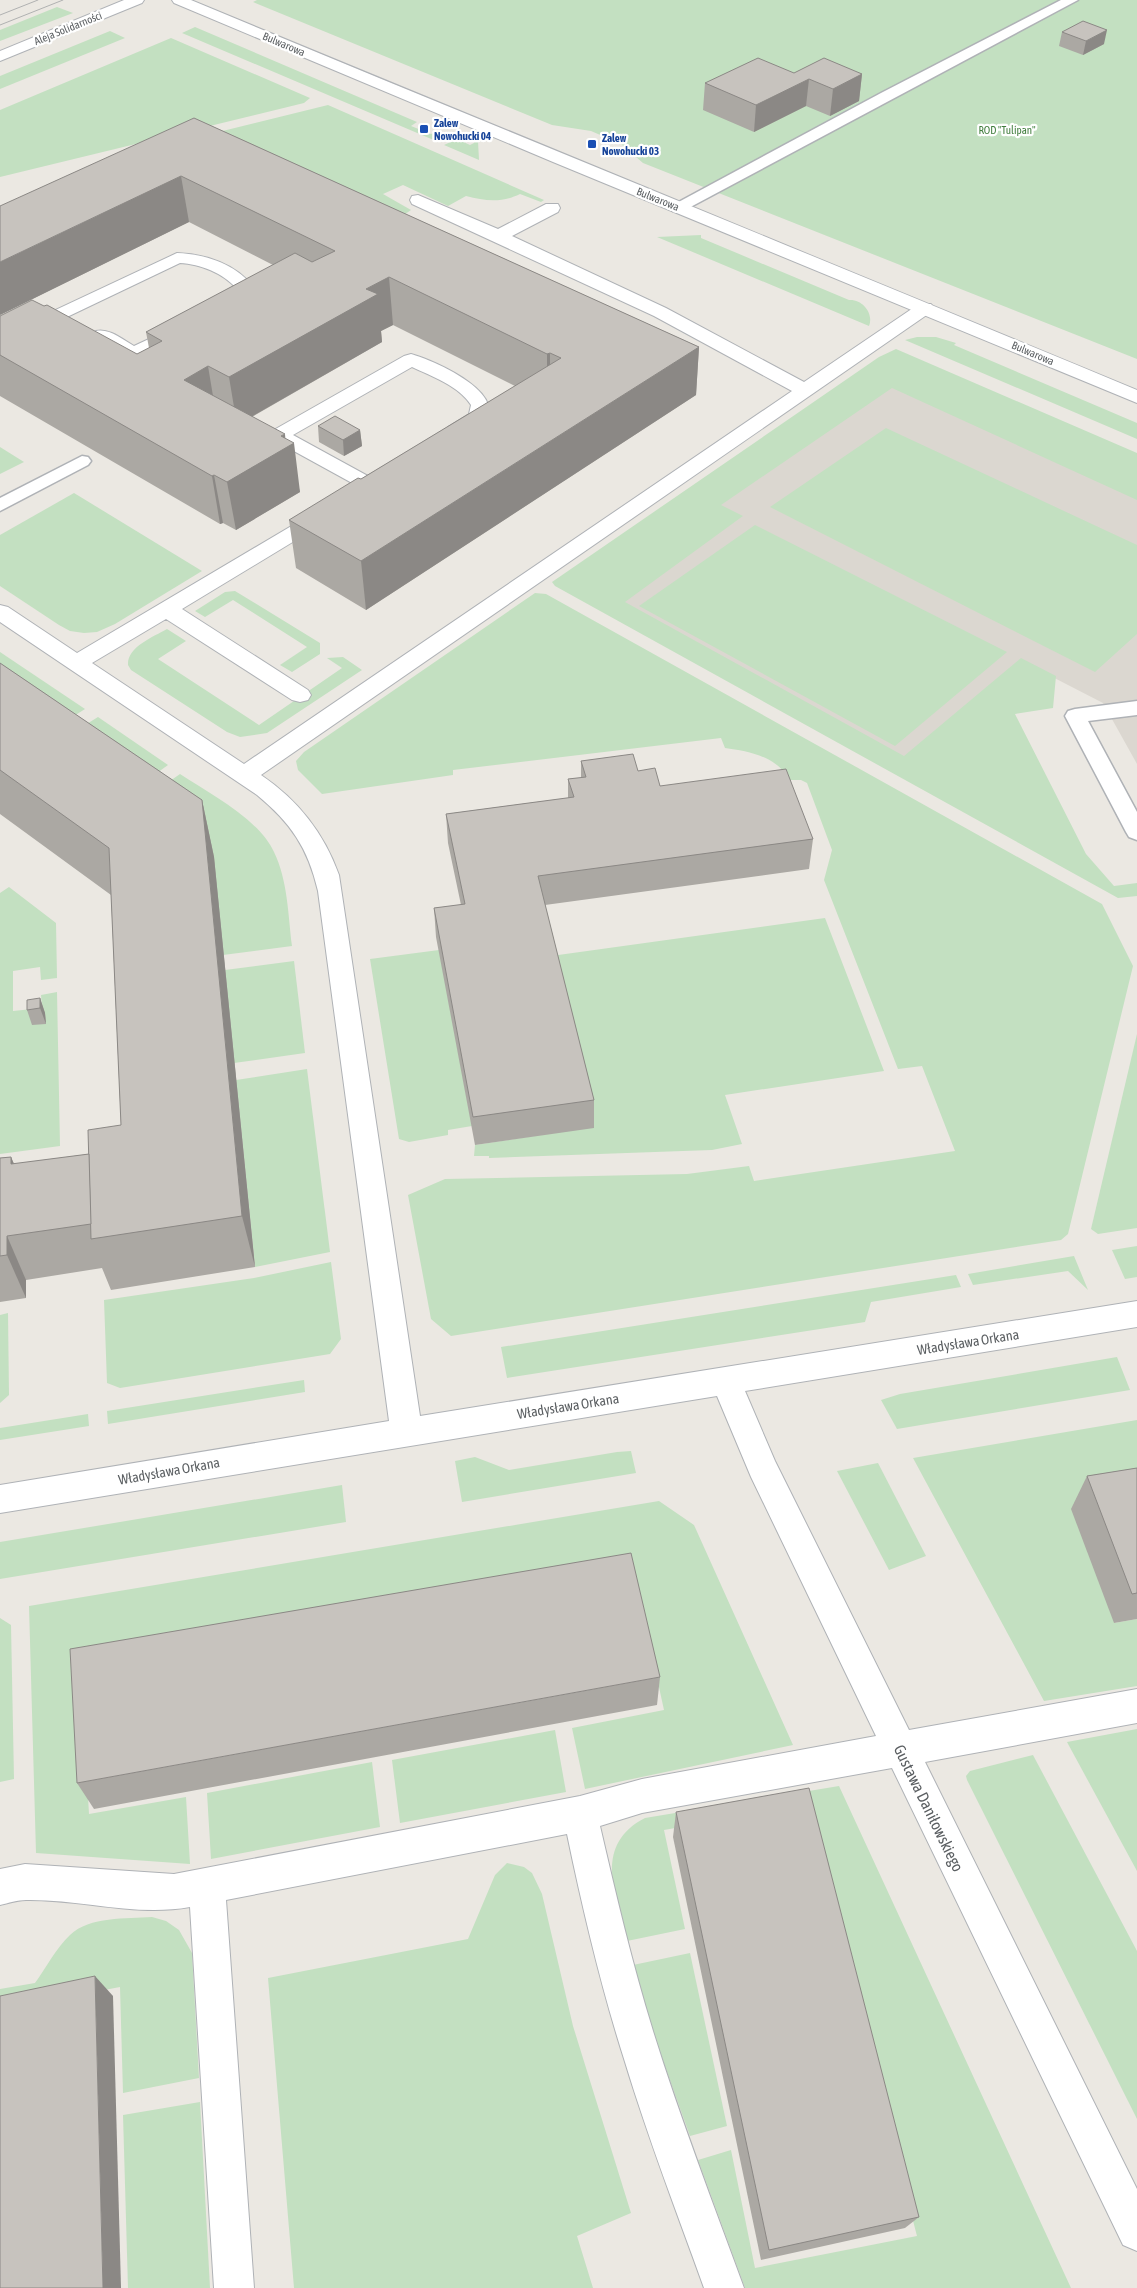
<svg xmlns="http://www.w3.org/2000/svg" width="1137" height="2288" font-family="'Asap Condensed',sans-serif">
<rect width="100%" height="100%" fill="#ebe8e2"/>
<path fill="#dbd7d0" d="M904,371L1137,471V764L1103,703L1033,667L912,771L588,593Z"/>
<g fill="#c3e0c1">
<path d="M257,0H1137V359L643,163L621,144L591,131L552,125L253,2Z"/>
<path d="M57,7L73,13L0,41V30Z"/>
<path d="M195,27L417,122L411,126L431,134L437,131L448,135L436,141L182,33Z"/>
<path d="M110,31L125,38L0,89V76Z"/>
<path d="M171,38L310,98L304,103L0,177V110Z"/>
<path d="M328,105L544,200L541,202L520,194C502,203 485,201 466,196L448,206L403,185L383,194L411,210L398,219L182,141Z"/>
<path d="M457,139L470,145L478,141L479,160L444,145Z"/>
<path d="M701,235V238L849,300C863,299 874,314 869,326L657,237Z"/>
<path d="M917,337H936L956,343L954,345L1137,423V439L905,340Z"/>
<path d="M896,349L1137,453V500L892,388L721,505L743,516L625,602L904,756L1021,658L1056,676L1053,708L1015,714L1086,854L1114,886L1137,883V896L1118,898L555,586L552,582L879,357Z"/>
<path d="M886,428L1137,545V634L1095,672L770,507Z"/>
<path d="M0,447L24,462L0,474Z"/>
<path d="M74,493L202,571L115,624L97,632L84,633L70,631L59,625L0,586V535Z"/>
<path d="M755,525L1007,652L895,746L639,606Z"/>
<path d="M235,591L320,643V654L292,672L280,665L307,647L233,600L205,617L195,611L225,592Z"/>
<path d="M535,593L546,594L1102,904L1133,966L1068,1234L1061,1240L451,1336L431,1319L408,1195L445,1179L687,1174L749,1166L754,1181L955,1151L922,1066L898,1069L824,880L832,850L807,783L801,780H789C778,757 749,751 725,748L721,738L453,770V775L322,794L298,770L296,761L304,752Z"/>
<path d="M167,629L186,641L158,659L259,725L342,668L327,658L343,657L362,670L267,733L240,737L227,732L131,670L128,665C127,647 153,637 167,629Z"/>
<path d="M0,652L85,709L41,737L0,708Z"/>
<path d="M98,717L168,765L125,796L53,745Z"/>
<path d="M180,774C209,793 259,819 274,852C288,881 288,915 292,946L223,955L137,804Z"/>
<path d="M9,887L56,923L57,978L41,980L40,967L13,971V1011L42,1008L41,995L57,992L60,1146L0,1154V893Z"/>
<path d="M825,918L884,1071L725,1095L742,1144L712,1150L683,1151L489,1158V1156H474L475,1145L593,1127L551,956Z"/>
<path d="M439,950L472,1126L448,1130V1135L409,1142L399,1139L370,959Z"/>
<path d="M294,961L305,1053L234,1063L225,970Z"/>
<path d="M1137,1034V1228L1098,1234L1091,1229Z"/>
<path d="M307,1069L330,1252L255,1267L236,1080Z"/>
<path d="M1137,1246V1277L1125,1279L1112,1250Z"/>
<path d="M1074,1256L1088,1290L1068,1271L973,1285L968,1274Z"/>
<path d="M331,1262L341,1339L330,1354L120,1388L107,1383L104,1300L254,1278Z"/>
<path d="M956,1275L961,1287L871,1302L865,1322L507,1378L501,1347Z"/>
<path d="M8,1313L9,1395L0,1403V1315Z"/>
<path d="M1117,1357L1130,1390L897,1429L881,1400L900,1394Z"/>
<path d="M304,1380L305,1392L108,1424L107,1411Z"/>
<path d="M88,1414L89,1426L0,1440V1428Z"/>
<path d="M1137,1420V1498L1114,1623L1137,1619V1686L1044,1701L913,1458Z"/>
<path d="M631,1451L636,1473L462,1502L455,1461L475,1457L509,1470L617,1452Z"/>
<path d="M878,1463L926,1556L889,1570L837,1471Z"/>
<path d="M342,1485L346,1522L0,1579V1542Z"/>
<path d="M659,1501L694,1525L793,1745L585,1789L572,1728L664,1710L635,1578L81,1674L89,1814L186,1797L190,1864L36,1853L29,1606Z"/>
<path d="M0,1618L11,1625L14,1779L0,1782Z"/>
<path d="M1137,1729V1871L1067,1742Z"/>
<path d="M555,1730L566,1792L400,1823L392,1760Z"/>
<path d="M1033,1755L1137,1951V2119L967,1780L966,1776L970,1771Z"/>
<path d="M372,1762L380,1827L211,1859L207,1793Z"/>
<path d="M839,1786L1071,2288H745L698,2160L731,2150L755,2268L917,2236L805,1805L664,1830L685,1929L627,1941C616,1897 592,1845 645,1818Z"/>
<path d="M507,1863L524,1867L532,1873L542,1894L573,2026L631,2213L577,2236L593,2288H294L268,1978L468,1939L495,1875Z"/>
<path d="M152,1917L166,1921L179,1930L192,1953L199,2078L123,2093L120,1987L0,2010V1989L35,1983C46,1968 56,1948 70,1935C90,1916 126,1919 152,1917Z"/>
<path d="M690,1953L727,2126L690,2136L654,2036L633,1965Z"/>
<path d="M200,2102L210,2288H128L123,2115Z"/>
</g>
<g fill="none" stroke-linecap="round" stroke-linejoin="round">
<defs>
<g id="service">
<path d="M1061,0H1078L683,211H673L670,208L673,205L881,93Z"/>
<path d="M82,456L88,457L91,461L88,465L0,511V498Z"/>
<path d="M1137,701V715L1088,721L1137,812V840L1129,837L1126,832L1065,716L1068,711L1075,709Z"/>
</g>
<g id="minor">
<path d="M418,195L498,229L546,204H558L560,208L558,212L512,236L666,308L804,382L919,304H931L934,308L931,312L261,775C298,800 324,833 339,875L420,1416L1137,1301V1327L745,1391L775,1461L909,1730L1137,1689V1723L925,1762L1137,2189V2251L1123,2245L892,1768L642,1813L600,1826C616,1895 632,1963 653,2031C680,2118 713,2203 744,2288H704C677,2213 648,2138 625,2062C601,1987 583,1911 567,1834L226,1900L254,2288H214L190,1907C136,1917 81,1899 26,1900C18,1900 8,1903 0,1905V1869L25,1864L174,1874L580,1796L642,1779L876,1736L751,1477L717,1396L0,1513V1485L389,1421L318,891C308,848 291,823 257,795L0,622V605L8,607L77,653L315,512L322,510L329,512L332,516L329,520L182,609L308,690L311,695L308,700L300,702L292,700L166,619L92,663L244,764L792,391L654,316L412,204L410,200L412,196Z"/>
<path d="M177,253C205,254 237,264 254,288C250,302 232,314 218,311L215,307L235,292L236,288C223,273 200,264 180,263L0,349V336Z"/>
<path d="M181,324L187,325L190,329L187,333L134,359L96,339L93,335L96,331C109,328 122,339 134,346Z"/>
<path d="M411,354C434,360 521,399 476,427C467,433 459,438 448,435L445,431L448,427L469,414L471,405C459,386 431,376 412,367L293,435L377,481L380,485L377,489L370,491L363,489L272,439L269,435L272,431L404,356Z"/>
</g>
<g id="tertiary">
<path d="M124,0H144L142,3L0,61V51Z"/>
<path d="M172,0H191C506,131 822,259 1137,390V403L553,162L174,3Z"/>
</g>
</defs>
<use href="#service" stroke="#afb2b6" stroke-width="3"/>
<use href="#minor" stroke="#afb2b6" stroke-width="2"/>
<use href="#tertiary" stroke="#afb2b6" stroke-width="2"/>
<use href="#service" fill="#fff" fill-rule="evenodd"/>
<use href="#minor" fill="#fff" fill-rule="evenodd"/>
<use href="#tertiary" fill="#fff" fill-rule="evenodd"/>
<g stroke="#b0b1b1" stroke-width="1">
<path d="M0,15L38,0"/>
<path d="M0,25L63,0"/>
</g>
</g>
<g fill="#aba8a3">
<path d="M1062,32L1104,44L1083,55L1059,46Z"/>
<path d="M794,73L862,74L859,101L830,116L806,106L754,132L703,110L705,83Z"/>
<path d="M194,118L699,347L696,395L366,610L296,568L289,520L361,479L515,386L393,325L381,331L382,342L252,417L285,438L300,492L236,530L223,523L220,524L0,396V316L137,354L149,348L146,332L273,265L189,222L0,315Z"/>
<path d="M318,426L360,430L362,446L344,456L319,442Z"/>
<path d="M0,663L202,800L214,857L255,1267L111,1290L102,1268L26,1280V1298L0,1302V1158L11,1157L14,1164L89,1154L121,1125L111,895L0,814Z"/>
<path d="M581,761L638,771L660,786L813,839L809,869L545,905L594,1100V1128L475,1145L436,937L434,908L461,905L448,843L446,814L568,798V779L581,778Z"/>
<path d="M40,998L45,1013L46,1024L32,1025L27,1010Z"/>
<path d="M1137,1468V1619L1114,1623L1071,1509L1087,1476Z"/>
<path d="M660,1677L657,1705L94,1809L77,1783Z"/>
<path d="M676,1812L919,2217L905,2228L761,2260L673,1837Z"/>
</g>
<g fill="#8b8885">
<path d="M1107,30L1104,44L1083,55L1086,41Z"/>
<path d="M862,74L859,101L830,116L833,89Z"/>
<path d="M809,79L806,106L754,132L756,105Z"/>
<path d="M181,176L189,222L0,315V262Z"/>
<path d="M389,277L393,325L381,331L382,342L237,425L229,377L366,289Z"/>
<path d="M699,347L696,395L366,610L361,561Z"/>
<path d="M550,353V401L547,402V354Z"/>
<path d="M208,366L216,414L184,380Z"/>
<path d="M360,430L362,446L344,456L343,440Z"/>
<path d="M285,434L286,447L294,443L300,492L236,530L227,482L281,436Z"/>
<path d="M214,475L223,523L220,524L212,476Z"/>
<path d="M202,800L214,857L255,1267L242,1216Z"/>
<path d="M40,998L45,1013L46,1024L40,1008Z"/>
<path d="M11,1157L30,1202L11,1164Z"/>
<path d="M7,1236L26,1280V1298L7,1255Z"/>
<path d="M95,1976L113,1996L121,2288H103Z"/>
</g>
<g fill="#c7c3be" stroke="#8b8885">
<path d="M1083,21L1107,30L1086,41L1062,32Z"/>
<path d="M758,58L794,73L824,58L862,74L833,89L809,79L756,105L705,83Z"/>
<path d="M194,118L699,347L361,561L289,520L358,478L361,479L561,358L550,353L547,354L389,277L366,289L378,294L229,377L208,366L184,380L285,434L281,436L294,443L227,482L214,475L212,476L0,355V316L32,300L44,306L47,305L137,354L162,341L146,332L295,253L312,262L335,251L181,176L0,262V206Z"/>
<path d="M335,416L360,430L343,440L318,426Z"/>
<path d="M0,663L202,800L242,1216L91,1239L88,1130L121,1125L109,848L0,770Z"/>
<path d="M633,754L638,771L655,768L660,786L786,769L813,839L538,876L594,1100L473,1117L434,908L465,904L446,814L574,797L568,779L586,777L581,761Z"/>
<path d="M40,998V1008L27,1010V1000Z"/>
<path d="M89,1154L91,1224L7,1236V1255L0,1256V1158L11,1157V1164Z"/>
<path d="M1137,1468V1593L1132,1594L1087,1476Z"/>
<path d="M631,1553L660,1677L77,1783L70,1649Z"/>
<path d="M809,1788L919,2217L769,2250L676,1812Z"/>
<path d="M95,1976L103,2288H0V1996Z"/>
</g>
<g fill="#1a4fb4" stroke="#fff" stroke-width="2">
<rect x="419" y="124" width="10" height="10" rx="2.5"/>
<rect x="587" y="139" width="10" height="10" rx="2.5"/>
</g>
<g text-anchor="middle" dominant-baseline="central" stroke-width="4.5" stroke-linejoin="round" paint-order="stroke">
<g font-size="11" fill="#5a5e61" stroke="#fff">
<text transform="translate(68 28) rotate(-22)">Aleja Solidarności</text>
<text transform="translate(284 44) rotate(23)">Bulwarowa</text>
<text transform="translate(658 199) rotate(22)">Bulwarowa</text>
<text transform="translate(1033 353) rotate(23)">Bulwarowa</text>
</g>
<g font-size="11" font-weight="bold" fill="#164399" stroke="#fff" text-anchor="start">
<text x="434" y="123">Zalew<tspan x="434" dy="13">Nowohucki 04</tspan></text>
<text x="602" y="138">Zalew<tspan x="602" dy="13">Nowohucki 03</tspan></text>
</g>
<g font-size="11" fill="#407d3d" stroke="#fff">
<text x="1007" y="130">ROD "Tulipan"</text>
</g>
<g font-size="14" fill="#5a5e61" stroke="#fff">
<text transform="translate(968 1342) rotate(-9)">Władysława Orkana</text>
<text transform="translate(568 1406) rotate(-9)">Władysława Orkana</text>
<text transform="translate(169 1471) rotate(-10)">Władysława Orkana</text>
</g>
<g font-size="16" fill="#5a5e61" stroke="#fff">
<text transform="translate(929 1808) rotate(64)">Gustawa Daniłowskiego</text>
</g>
</g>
</svg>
